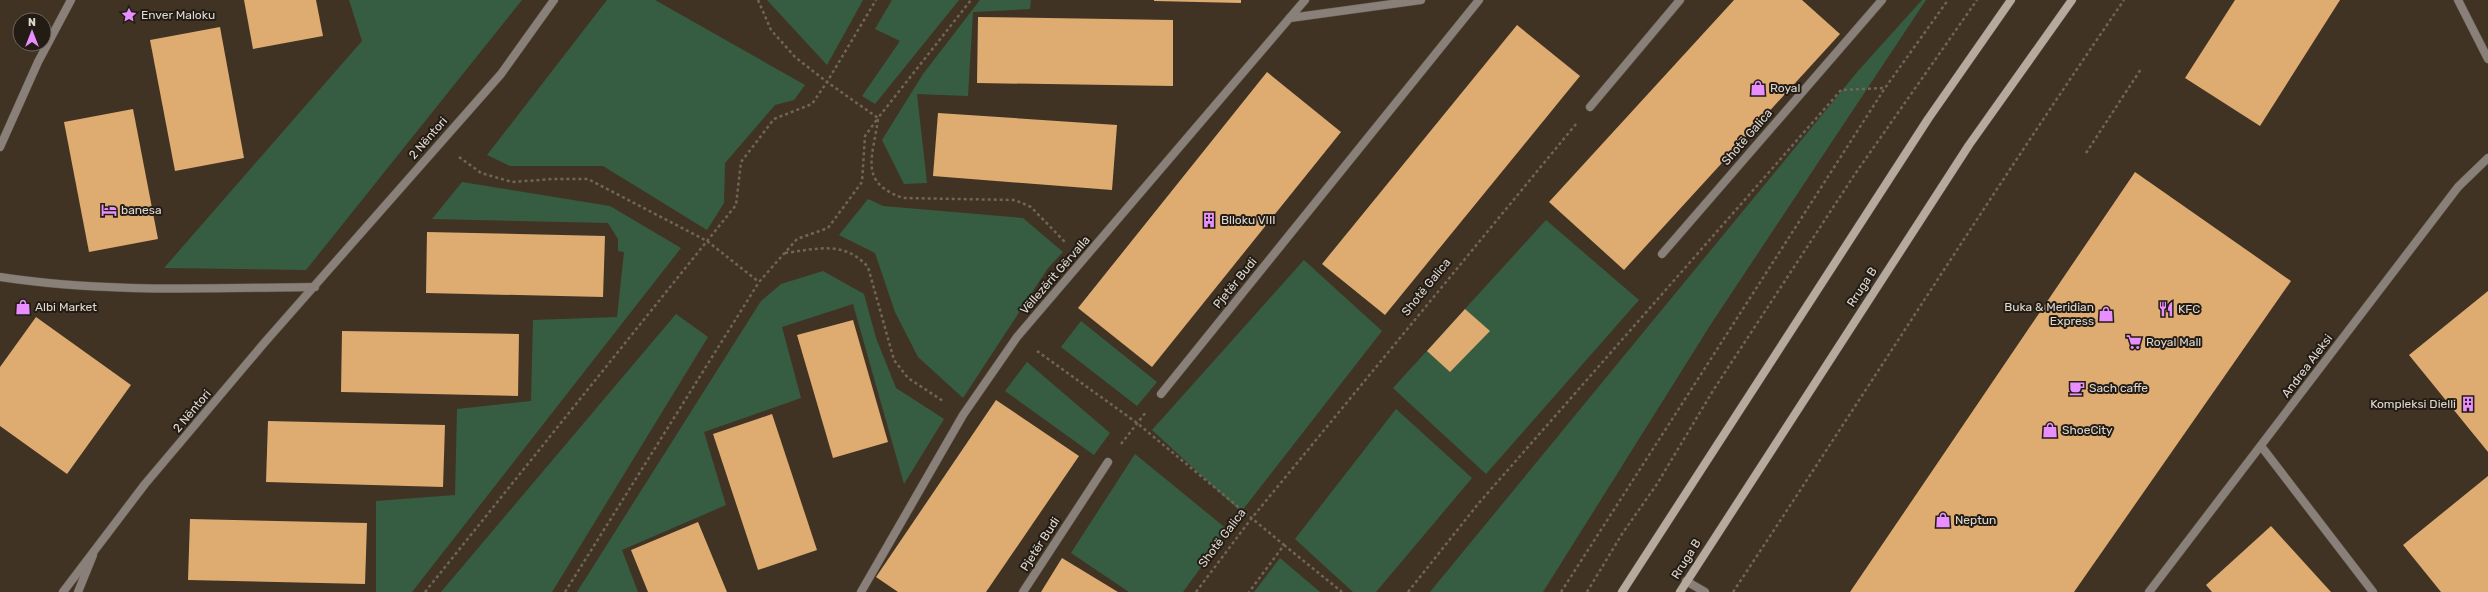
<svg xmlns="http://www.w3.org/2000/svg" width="2488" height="592" font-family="Rubik,sans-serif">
<rect width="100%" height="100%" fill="#403324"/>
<g fill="#365d42">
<path d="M349,0H522L306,270L164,268L362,41Z"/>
<path d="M607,0H655L805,85L794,100L775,105L725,163L724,203L707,230L603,166H510L487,155Z"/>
<path d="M767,0H863L827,65Z"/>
<path d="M892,0H959L875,104L862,96L900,41L875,29Z"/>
<path d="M980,0H1031L1030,9L973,12L968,96L917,94L927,183L904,184L882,140L923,74Z"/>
<path d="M1922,0H1926L1711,324L1543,592H1430L1858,71Z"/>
<path d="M462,182L610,206L681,248L412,592H376V501L455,495L457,409L531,401L533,320L617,317L624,252L618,251V239L608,223L432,219Z"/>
<path d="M868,199L883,206L1023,218L1063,252L1048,268L963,398L918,357L895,312L875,253L839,235Z"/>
<path d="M1546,220L1639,300L1486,474L1393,388Z"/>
<path d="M1304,260L1382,331L1241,512L1152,430Z"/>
<path d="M823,271L864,294L876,338L896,388L944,419L904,484L853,304L782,327L801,398L704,432L726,505L622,550L638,592H577L761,301L781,284Z"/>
<path d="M676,314L708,337L552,592H441Z"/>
<path d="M1081,321L1157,382L1137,406L1061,347Z"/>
<path d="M1027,362L1110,433L1094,455L1005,391Z"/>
<path d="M1396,409L1472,478L1376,592H1353L1295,539Z"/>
<path d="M1135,454L1228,530L1183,592H1129L1071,553Z"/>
<path d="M1280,558L1320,592H1254Z"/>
</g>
<g fill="#deab70">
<path d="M244,0H316L323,36L253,49Z"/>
<path d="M1154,0H1241V3L1154,1Z"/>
<path d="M1734,0H1802L1840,34L1624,270L1549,202Z"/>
<path d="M2235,0H2340L2260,126L2185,78Z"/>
<path d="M978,17L1173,20V86L977,83Z"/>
<path d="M1517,25L1580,76L1385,315L1322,264Z"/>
<path d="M220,27L244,158L175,171L150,40Z"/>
<path d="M1267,72L1341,132L1152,367L1078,308Z"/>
<path d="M133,109L158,239L89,252L64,122Z"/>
<path d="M938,113L1117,125L1112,190L933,176Z"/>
<path d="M2135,172L2291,281L2074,592H1850Z"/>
<path d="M427,232L605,236L603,297L426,293Z"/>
<path d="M2488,291V452L2409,355Z"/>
<path d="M1465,309L1490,331L1450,372L1427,351Z"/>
<path d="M36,317L131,385L67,474L0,426V367Z"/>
<path d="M853,320L888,442L833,458L797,335Z"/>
<path d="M342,331L519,334L518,396L341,392Z"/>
<path d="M996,400L1079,456L986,592H898L876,577Z"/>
<path d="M772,414L817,550L758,570L713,434Z"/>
<path d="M268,421L445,425L443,487L266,482Z"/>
<path d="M2488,476V592H2441L2403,545Z"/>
<path d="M190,519L367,523L365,584L188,580Z"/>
<path d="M698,522L727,592H648L631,550Z"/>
<path d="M2271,526L2331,592H2212L2206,585Z"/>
<path d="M1062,558L1118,592H1041Z"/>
</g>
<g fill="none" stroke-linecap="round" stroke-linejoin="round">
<defs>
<g id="service">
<path d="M1290,18L1421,0"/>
<path d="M1590,107L1680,0"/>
<path d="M1662,254L1882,0"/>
<path d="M1161,394L1479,0"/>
<path d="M2261,446L2373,592"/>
<path d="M78,592L93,555"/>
<path d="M1023,592L1108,462"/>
</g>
<g id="minor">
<path d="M2458,0L2488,59"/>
<path d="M0,147L38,62L71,0"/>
<path d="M0,277C104,293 210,288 315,287"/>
<path d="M1686,581L1705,592"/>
<path d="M63,592L145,484L265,342L501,74L554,0"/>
<path d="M861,592L963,415L1017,337L1305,0"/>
<path d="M2149,592L2458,187L2488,158"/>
</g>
<g id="secondary">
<path d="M1622,592L1928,119L2011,0"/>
<path d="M1680,592L1969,145L2072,0"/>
</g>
</defs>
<use href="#service" stroke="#5d5143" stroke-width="9"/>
<use href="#minor" stroke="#5d5143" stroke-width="9"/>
<use href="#secondary" stroke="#5d5143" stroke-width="9"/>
<g stroke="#716558" stroke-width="2.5" stroke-dasharray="3 3" stroke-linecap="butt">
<path d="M758,0L771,30L795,57L827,82L876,0"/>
<path d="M878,119C873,158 858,182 903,198L1015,200L1031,207L1066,243"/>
<path d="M2086,153L2141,69"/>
<path d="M459,157L481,173L512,182L553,179H588L707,241L759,282"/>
<path d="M785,253C817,249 844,240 868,267L894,360L908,378L943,401"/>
<path d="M1037,351L1137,423L1284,545L1249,592"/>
<path d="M1121,444L1146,412"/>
<path d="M1284,545L1342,592"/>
<path d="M425,592L736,205L741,162L774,119L812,104L827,82L878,118L971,0"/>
<path d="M565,592L759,282L797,239L828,228L862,182L865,136L878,118"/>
<path d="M1196,592L1251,519L1576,124"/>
<path d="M1408,592L1478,504L1841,90L1885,88"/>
<path d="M1561,592L1885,88L1948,0"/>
<path d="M1587,592L1622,534L1657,484L1714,389L1855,174L1977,0"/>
<path d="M1733,592C1864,395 1990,195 2124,0"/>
</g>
<use href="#service" stroke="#888079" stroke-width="8"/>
<use href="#minor" stroke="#888079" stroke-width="8"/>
<use href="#secondary" stroke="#b6aa9f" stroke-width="8"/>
</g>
<defs>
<symbol id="sight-bare" viewBox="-9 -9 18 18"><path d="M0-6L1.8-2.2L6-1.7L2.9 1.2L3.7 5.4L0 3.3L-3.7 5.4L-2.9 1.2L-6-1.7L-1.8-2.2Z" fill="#e98efe" stroke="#221c15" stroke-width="2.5" paint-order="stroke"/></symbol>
<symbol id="shop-bare" viewBox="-9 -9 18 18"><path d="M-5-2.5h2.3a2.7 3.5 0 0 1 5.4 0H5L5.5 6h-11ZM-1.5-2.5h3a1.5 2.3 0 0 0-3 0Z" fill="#e98efe" stroke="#221c15" stroke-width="2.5" paint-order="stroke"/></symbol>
<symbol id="hotel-bare" viewBox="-9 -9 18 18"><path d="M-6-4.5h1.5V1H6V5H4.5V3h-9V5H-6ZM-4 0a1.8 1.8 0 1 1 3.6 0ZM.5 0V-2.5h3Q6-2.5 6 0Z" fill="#e98efe" stroke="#221c15" stroke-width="2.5" paint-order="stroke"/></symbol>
<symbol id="building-bare" viewBox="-9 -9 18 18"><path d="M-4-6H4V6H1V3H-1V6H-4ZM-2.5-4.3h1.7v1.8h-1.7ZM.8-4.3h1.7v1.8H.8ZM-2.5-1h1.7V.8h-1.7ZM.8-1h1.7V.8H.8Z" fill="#e98efe" stroke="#221c15" stroke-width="2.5" paint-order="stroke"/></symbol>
<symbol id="restaurant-bare" viewBox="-9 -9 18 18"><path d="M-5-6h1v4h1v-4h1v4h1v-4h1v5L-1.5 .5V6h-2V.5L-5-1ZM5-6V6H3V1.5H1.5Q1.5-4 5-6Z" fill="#e98efe" stroke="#221c15" stroke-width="2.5" paint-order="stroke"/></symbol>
<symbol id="supermarket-bare" viewBox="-9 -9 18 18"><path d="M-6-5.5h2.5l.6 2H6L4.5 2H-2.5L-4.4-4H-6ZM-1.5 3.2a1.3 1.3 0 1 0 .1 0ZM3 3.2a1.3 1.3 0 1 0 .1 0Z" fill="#e98efe" stroke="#221c15" stroke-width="2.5" paint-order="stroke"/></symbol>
<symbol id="cafe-bare" viewBox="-9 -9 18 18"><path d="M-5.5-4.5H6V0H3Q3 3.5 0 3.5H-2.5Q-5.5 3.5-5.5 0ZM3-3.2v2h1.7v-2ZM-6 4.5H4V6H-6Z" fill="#e98efe" stroke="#221c15" stroke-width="2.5" paint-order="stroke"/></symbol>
</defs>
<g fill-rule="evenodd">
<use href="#sight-bare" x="118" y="4" width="22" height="22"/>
<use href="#shop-bare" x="1747" y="77" width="22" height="22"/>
<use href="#hotel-bare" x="98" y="199" width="22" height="22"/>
<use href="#building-bare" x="1198" y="209" width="22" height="22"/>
<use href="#shop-bare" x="12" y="296" width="22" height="22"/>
<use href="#restaurant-bare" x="2155" y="298" width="22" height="22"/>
<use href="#shop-bare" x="2095" y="303" width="22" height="22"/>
<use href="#supermarket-bare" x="2123" y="331" width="22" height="22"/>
<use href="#cafe-bare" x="2066" y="377" width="22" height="22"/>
<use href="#building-bare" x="2457" y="393" width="22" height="22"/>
<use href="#shop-bare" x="2039" y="419" width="22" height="22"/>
<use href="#shop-bare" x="1932" y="509" width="22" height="22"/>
</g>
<g text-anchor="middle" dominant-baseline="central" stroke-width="4" stroke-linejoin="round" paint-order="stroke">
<g font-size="12" fill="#e0d8cf" stroke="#221c15" text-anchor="start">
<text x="141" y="15">Enver Maloku</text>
<text x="1770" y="88">Royal</text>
<text x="121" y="210">banesa</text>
<text x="1221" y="220">Blloku VIII</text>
<text x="35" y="307">Albi Market</text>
<text x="2094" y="307" text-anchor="end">Buka &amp; Meridian<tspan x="2094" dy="14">Express</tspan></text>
<text x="2178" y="309">KFC</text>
<text x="2146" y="342">Royal Mall</text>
<text x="2089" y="388">Sach caffe</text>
<text x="2456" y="404" text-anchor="end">Kompleksi Dielli</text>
<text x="2062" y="430">ShoeCity</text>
<text x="1955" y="520">Neptun</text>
</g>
<g font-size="12" fill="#e0d8cf" stroke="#221c15">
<text transform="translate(1747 137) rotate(-49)">Shotë Galica</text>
<text transform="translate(428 138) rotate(-49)">2 Nëntori</text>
<text transform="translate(1055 275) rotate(-49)">Vëllezërit Gërvalla</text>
<text transform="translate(1235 283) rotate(-51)">Pjetër Budi</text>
<text transform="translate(1426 287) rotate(-51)">Shotë Galica</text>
<text transform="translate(1862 287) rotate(-57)">Rruga B</text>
<text transform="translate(2307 366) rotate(-53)">Andrea Aleksi</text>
<text transform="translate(192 411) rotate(-50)">2 Nëntori</text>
<text transform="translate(1222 538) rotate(-53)">Shotë Galica</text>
<text transform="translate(1040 544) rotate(-57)">Pjetër Budi</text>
<text transform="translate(1686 559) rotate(-58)">Rruga B</text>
</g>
</g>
<g transform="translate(32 32)"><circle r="19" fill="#221c15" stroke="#6e675f"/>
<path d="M0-3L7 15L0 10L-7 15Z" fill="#e98efe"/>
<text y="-6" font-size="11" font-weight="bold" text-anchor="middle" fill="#e0d8cf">N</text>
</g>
</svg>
